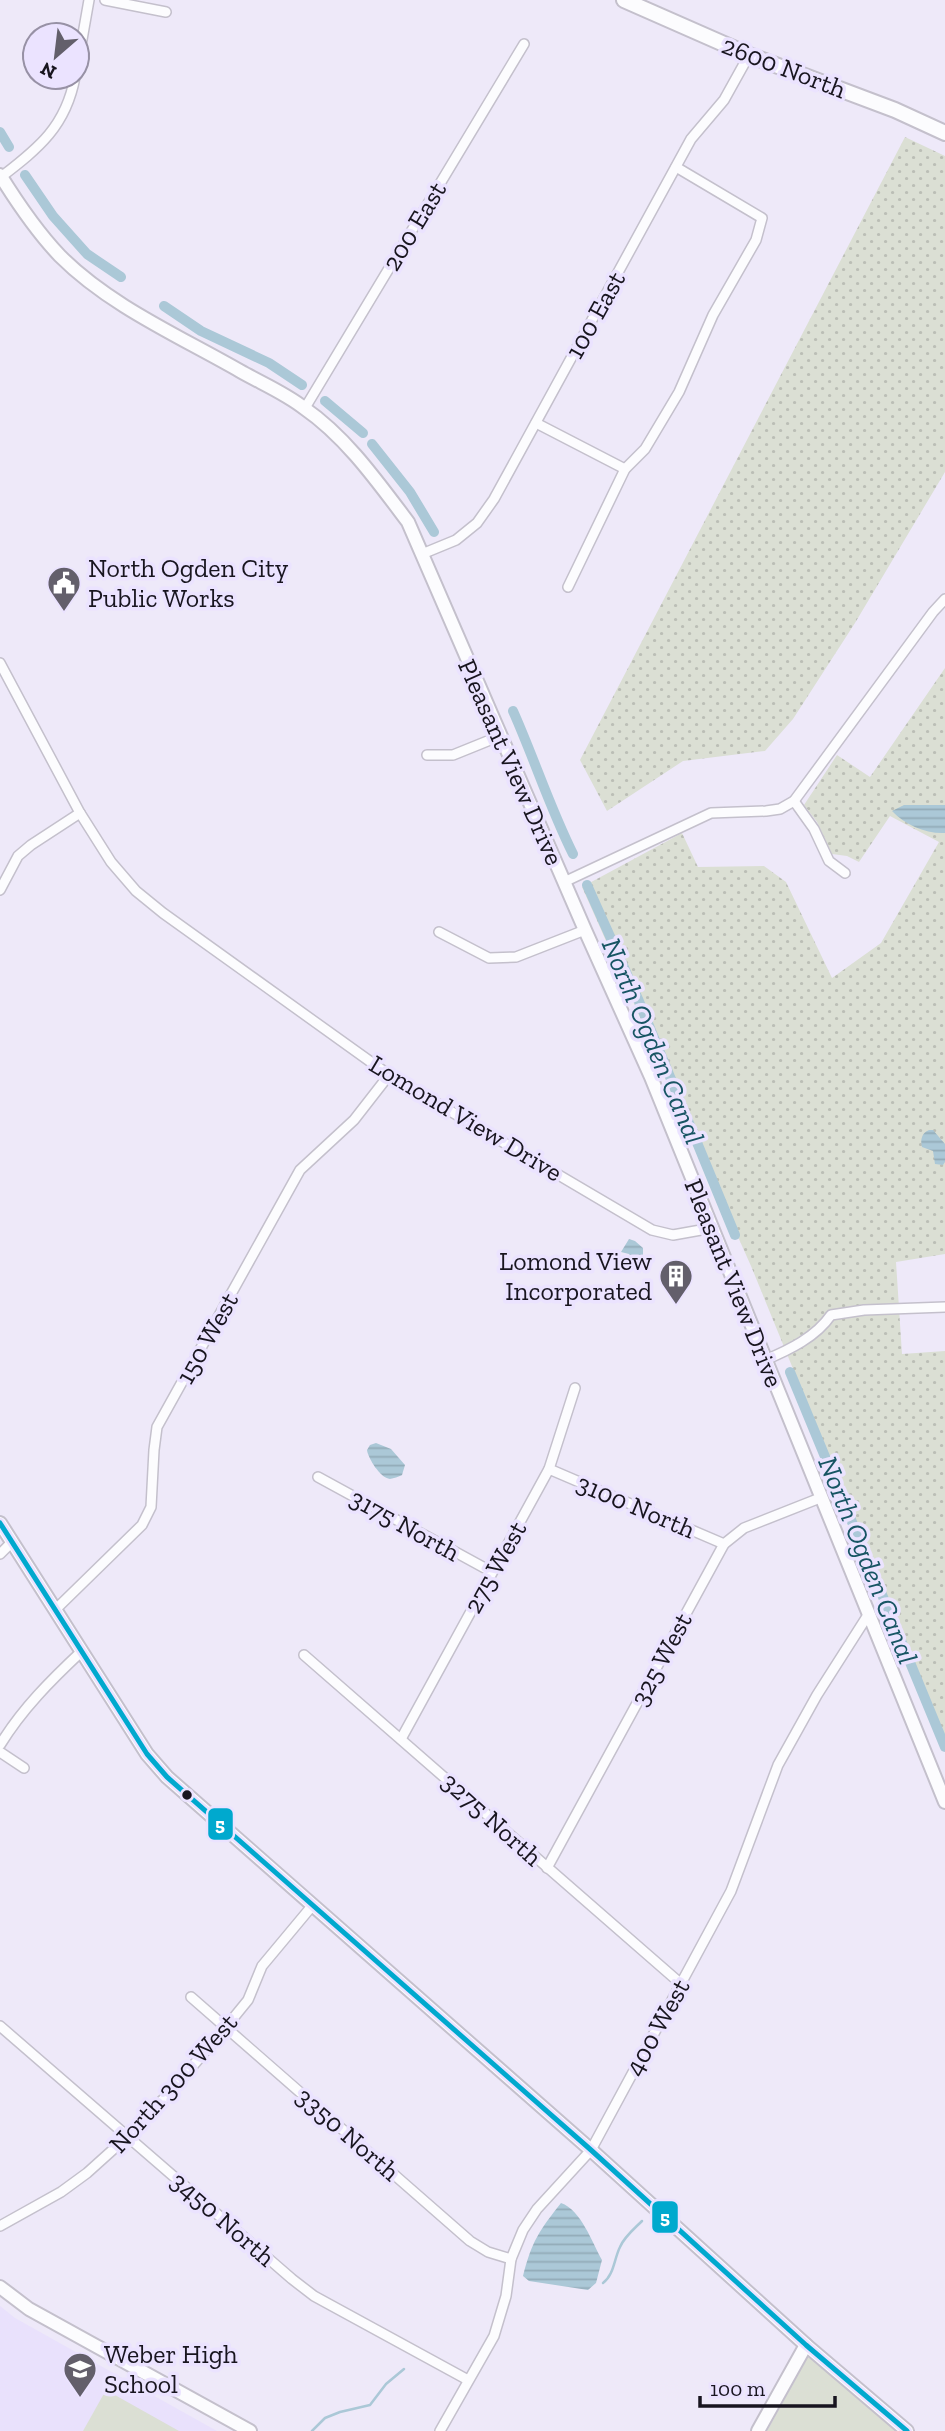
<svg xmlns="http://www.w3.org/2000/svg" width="945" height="2431" font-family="'Zilla Slab',serif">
<defs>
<pattern id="grass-dots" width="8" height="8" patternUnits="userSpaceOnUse" patternTransform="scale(1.75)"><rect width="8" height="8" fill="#dbdfd4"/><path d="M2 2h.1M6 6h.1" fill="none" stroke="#bbbeb6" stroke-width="1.8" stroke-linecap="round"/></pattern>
<pattern id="water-rules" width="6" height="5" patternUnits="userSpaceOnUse" patternTransform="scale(1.75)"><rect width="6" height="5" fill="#abc8d7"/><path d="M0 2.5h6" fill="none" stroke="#92abb8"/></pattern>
</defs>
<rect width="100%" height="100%" fill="#eee9f9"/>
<path fill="#e9e1fc" d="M0,2306L15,2318L217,2431H0Z"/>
<g fill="url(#grass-dots)">
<path d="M905,137L945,156V472L855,623L793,719L765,751L683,761L607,811L580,760Z"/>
<path d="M945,668V1254L896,1262L902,1354L945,1351V1740L751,1266L582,887L682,833L698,867L764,866L786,882L832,978L881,943L939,842L890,816L859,862L847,856L832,854L817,822L804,805L837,755L870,777Z"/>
</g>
<g fill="#dbdfd4">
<path d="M809,2355L896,2431H767Z"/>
<path d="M106,2390L179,2431H83Z"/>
</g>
<g fill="url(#water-rules)">
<path d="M904,805H945V833C926,834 905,825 892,811Z"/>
<path d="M929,1130H933L945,1144V1162L943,1165L935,1164L933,1151L922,1147C920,1139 922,1133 929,1130Z"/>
<path d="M629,1239L635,1241L643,1248V1260H635L629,1254L621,1252Z"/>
<path d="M376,1443L391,1449L405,1465L402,1475C401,1476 391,1479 390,1479C380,1478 368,1458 367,1450L370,1445Z"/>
<path d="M561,2203C581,2210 592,2242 602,2260L596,2283L588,2290L529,2281L523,2276C532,2241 539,2231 561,2203Z"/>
</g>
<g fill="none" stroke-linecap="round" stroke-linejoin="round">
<g stroke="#abc8d7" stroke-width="2.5">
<path d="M603,2283C614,2275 614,2259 620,2247C624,2237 634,2229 642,2221"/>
<path d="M312,2431L325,2418L340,2412L370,2405L386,2384L404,2369"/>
</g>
<g stroke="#abc8d7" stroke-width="10">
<path d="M0,132L9,147"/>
<path d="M25,175L53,216L87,254L121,277"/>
<path d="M164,306L201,331L269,363L302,385"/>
<path d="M325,401L363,433"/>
<path d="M372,444L410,492L434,532"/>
<path d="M513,711C534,758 550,808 573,854"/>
<path d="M587,885L638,999L735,1235"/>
<path d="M790,1372L945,1747"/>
</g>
<defs>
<g id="street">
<path d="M105,0L166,12"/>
<path d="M77,68L89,0"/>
<path d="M1,177C39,148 66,126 75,77"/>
<path d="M305,408L524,44"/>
<path d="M536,423L625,469"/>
<path d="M422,554L456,540L477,523L494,499L691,139L724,100L749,55"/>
<path d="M568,587L625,469L645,449L679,392L713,315L756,240L762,218L676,167"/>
<path d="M0,663L80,813L111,862L136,891L163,913L389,1075L652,1230L673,1235L712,1228"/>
<path d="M427,755H453L500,736"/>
<path d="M794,801L814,829L829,861L845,873"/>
<path d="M564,882L711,813L766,811L780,809L794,801L933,612L945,599"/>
<path d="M0,890L18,856L31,845L80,813"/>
<path d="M439,932L489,958L516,957L585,930"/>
<path d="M765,1360C789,1350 816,1337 831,1315L864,1310L945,1307"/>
<path d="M549,1469L724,1544"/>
<path d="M318,1477L492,1572"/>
<path d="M0,1554L12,1542"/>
<path d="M55,1610L142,1525L151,1507L154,1450L157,1427L300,1170L354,1120L389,1075"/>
<path d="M304,1655L680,1983"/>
<path d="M401,1739L549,1469L575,1388"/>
<path d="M0,1745C22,1709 51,1680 82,1651"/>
<path d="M0,1752L24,1768"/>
<path d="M547,1868L724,1544L744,1528L820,1498"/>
<path d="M191,1997L470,2241L488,2252L511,2259"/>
<path d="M0,2026L292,2279L314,2296L468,2380"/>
<path d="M0,2226L61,2192L87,2173L127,2137L173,2089L226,2027L248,2000L262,1966L312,1906"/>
<path d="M440,2431L494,2336L506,2296L511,2259L523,2230L537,2209L591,2150L731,1891L778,1765L817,1695L868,1615"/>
</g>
<g id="secondary">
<path d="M0,175C18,204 37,232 60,256C110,306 179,336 240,371C261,383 285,393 304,408C346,437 377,481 408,522L585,930L651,1077L945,1802"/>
<path d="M0,1523L147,1754L167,1777L591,2150L806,2345L907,2431"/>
<path d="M0,2287L29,2309L250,2431"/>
<path d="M758,2431L806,2345"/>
</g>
<path id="primary" d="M624,0L749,55L895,110L945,133"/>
</defs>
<use href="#street" stroke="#c4c0cc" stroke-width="12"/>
<use href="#secondary" stroke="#c4c0cc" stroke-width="16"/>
<use href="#primary" stroke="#c4c0cc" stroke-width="18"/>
<use href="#street" stroke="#fcfcfe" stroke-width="9"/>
<use href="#secondary" stroke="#fcfcfe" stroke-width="12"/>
<use href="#primary" stroke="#fcfcfe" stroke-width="14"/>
<defs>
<path id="bus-1" d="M0,1523L147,1754L167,1777L591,2150L806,2345L907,2431"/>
</defs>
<use href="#bus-1" stroke="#ebe3ff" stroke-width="10"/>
<use href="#bus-1" stroke="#00a9ce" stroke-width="5"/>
</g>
<defs>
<symbol id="civic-pin" viewBox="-11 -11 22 30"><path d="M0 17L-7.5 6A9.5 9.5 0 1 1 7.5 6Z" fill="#635f6b" stroke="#ebe3ff"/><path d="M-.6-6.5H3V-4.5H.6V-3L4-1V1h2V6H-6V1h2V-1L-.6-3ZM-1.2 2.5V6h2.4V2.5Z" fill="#fff"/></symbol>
<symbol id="building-pin" viewBox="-11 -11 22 30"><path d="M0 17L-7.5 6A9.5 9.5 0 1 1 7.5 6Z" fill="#635f6b" stroke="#ebe3ff"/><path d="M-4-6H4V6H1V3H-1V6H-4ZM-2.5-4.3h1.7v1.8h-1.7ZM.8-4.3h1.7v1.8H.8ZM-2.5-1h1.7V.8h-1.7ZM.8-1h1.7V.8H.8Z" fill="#fff"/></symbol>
<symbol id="school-pin" viewBox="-11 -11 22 30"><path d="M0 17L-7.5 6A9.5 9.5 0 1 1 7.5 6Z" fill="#635f6b" stroke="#ebe3ff"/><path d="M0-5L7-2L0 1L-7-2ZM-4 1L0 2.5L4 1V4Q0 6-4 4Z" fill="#fff"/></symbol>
</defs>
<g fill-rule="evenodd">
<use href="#civic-pin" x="45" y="564" width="38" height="52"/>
<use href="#building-pin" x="657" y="1257" width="38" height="52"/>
<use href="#school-pin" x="61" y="2350" width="38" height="52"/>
</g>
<circle fill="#18151f" stroke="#ebe3ff" stroke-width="2.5" cx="187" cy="1795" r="6"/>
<g text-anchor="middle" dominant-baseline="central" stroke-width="7" stroke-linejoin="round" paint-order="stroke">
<g font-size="26" fill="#18151f" stroke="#ebe3ff">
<text transform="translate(784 67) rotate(21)">2600 North</text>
<text transform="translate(414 226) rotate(-59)">200 East</text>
<text transform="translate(595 315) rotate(-61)">100 East</text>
<text transform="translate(511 762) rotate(66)">Pleasant View Drive</text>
<text transform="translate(466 1118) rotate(31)">Lomond View Drive</text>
<text transform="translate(734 1283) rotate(68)">Pleasant View Drive</text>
<text transform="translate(207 1338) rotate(-61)">150 West</text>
<text transform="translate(636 1506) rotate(23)">3100 North</text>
<text transform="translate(405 1525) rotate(29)">3175 North</text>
<text transform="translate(495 1567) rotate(-61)">275 West</text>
<text transform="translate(661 1659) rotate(-62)">325 West</text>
<text transform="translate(492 1819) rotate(42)">3275 North</text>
<text transform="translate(657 2027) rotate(-61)">400 West</text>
<text transform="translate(173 2083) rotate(-48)">North 300 West</text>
<text transform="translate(348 2134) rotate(41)">3350 North</text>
<text transform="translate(223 2219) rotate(41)">3450 North</text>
</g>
<g font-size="26" fill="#18151f" stroke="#ebe3ff" text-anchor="start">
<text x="88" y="568">North Ogden City<tspan x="88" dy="30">Public Works</tspan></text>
<text x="652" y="1261" text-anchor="end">Lomond View<tspan x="652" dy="30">Incorporated</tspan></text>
<text x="104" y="2354">Weber High<tspan x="104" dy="30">School</tspan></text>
</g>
<g font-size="28" font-style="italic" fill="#185564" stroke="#ebe3ff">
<text transform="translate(653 1041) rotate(67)">North Ogden Canal</text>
<text transform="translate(868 1560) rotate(68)">North Ogden Canal</text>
</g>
</g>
<g stroke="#ebe3ff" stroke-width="2.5">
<rect x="207" y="1807" width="27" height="34" rx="7" fill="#00a9ce"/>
<rect x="651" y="2200" width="28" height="34" rx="7" fill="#00a9ce"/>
</g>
<g font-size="19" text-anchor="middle" font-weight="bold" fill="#fff">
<text x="220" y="1831">5</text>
<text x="665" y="2224">5</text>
</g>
<g transform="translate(56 56) rotate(208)"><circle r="33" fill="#ebe3ff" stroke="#9791a5" stroke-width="2"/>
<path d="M0-5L12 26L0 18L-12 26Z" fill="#635f6b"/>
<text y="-10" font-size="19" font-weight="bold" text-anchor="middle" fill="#18151f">N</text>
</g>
<path d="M700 2396v10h135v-10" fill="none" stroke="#18151f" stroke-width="3.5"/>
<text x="710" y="2396" font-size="21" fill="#18151f" stroke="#ebe3ff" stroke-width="5" paint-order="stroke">100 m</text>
</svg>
